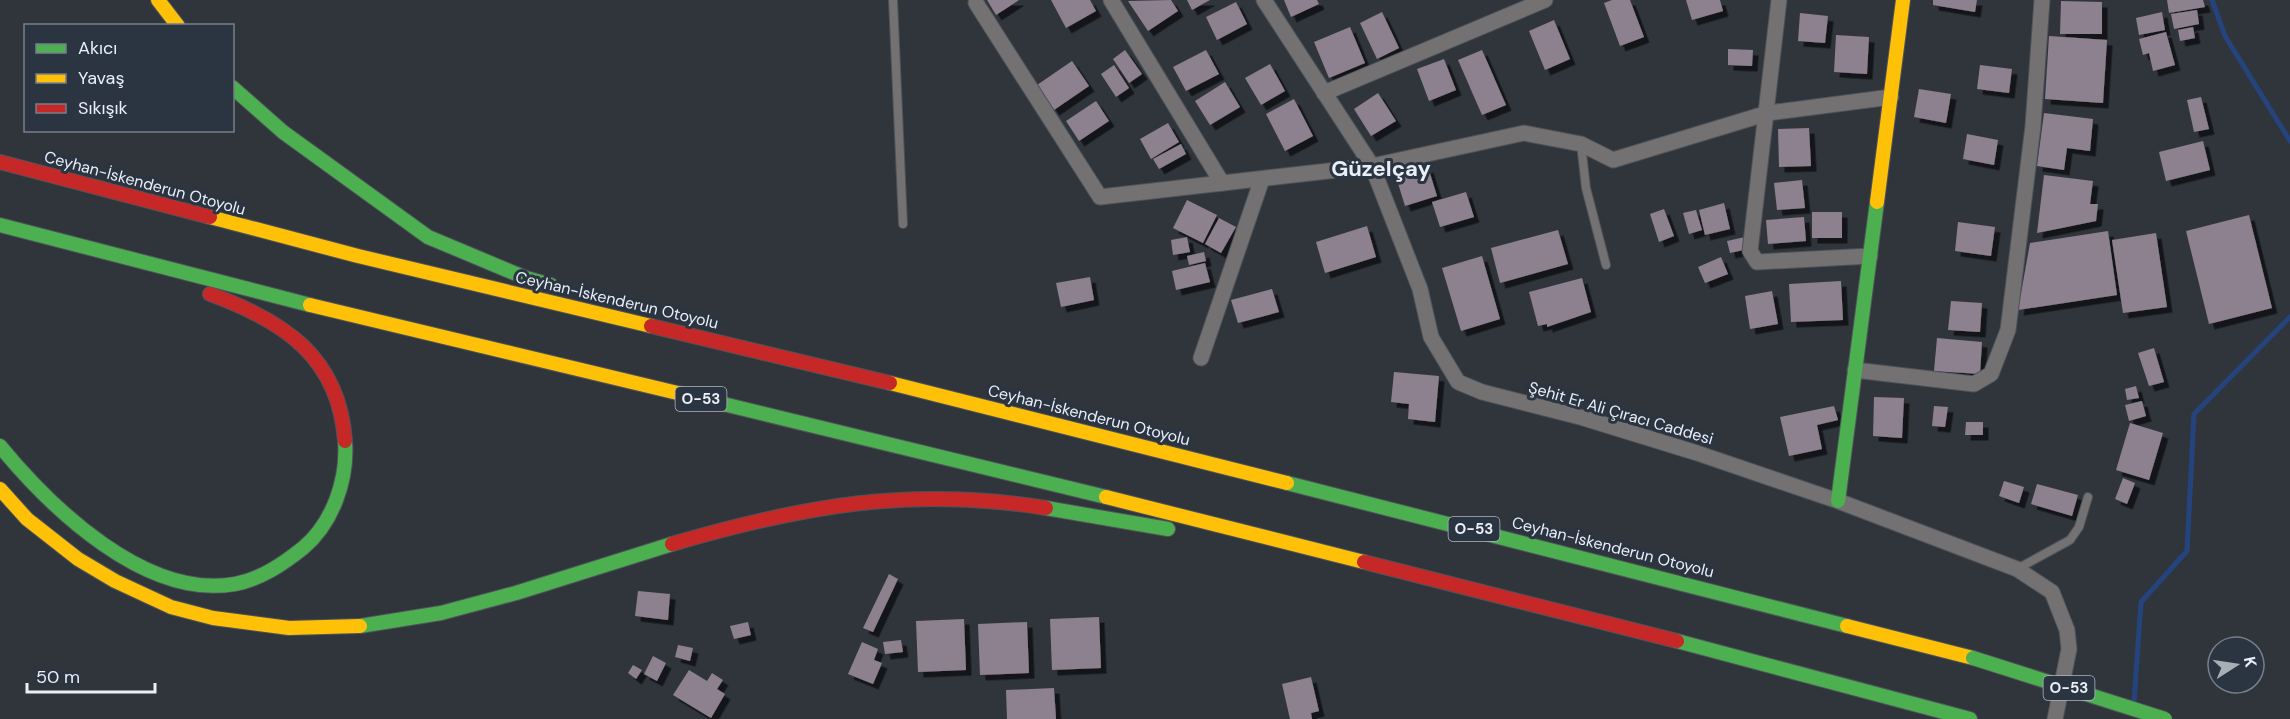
<svg xmlns="http://www.w3.org/2000/svg" width="2290" height="719" font-family="'DM Sans',sans-serif">
<defs>
<filter id="shadow"><feDropShadow dx="5.5" dy="5.5" stdDeviation="0" flood-color="#0009"/></filter>
</defs>
<rect width="100%" height="100%" fill="#30353c"/>
<g fill="none" stroke-linecap="round" stroke-linejoin="round">
<g stroke="#25447e" stroke-width="5">
<path d="M2212,0L2225,36L2290,141"/>
<path d="M2134,702L2141,602L2187,551L2194,414L2290,317"/>
</g>
</g>
<g fill="#8d808f" filter="url(#shadow)">
<path d="M987,0H1019L996,15Z"/>
<path d="M1051,0H1090L1096,11L1066,28Z"/>
<path d="M1171,0L1178,11L1148,31L1128,1Z"/>
<path d="M1187,0H1210L1192,10Z"/>
<path d="M1284,0H1317L1319,4L1291,17Z"/>
<path d="M1612,0H1630L1644,37L1620,46L1604,3Z"/>
<path d="M1686,0H1720L1723,11L1692,20Z"/>
<path d="M1933,0H1977L1975,12L1933,5Z"/>
<path d="M2167,0H2203L2205,7L2169,13Z"/>
<path d="M2061,1L2102,2V34H2060Z"/>
<path d="M1236,2L1247,24L1217,40L1206,17Z"/>
<path d="M2197,10L2199,24L2174,29L2171,14Z"/>
<path d="M1382,12L1399,48L1377,59L1360,23Z"/>
<path d="M2162,12L2165,30L2139,35L2136,18Z"/>
<path d="M1800,13L1828,16L1825,43L1798,41Z"/>
<path d="M1554,20L1570,59L1545,70L1529,31Z"/>
<path d="M1350,27L1365,63L1329,78L1314,42Z"/>
<path d="M2193,27L2195,38L2180,41L2178,30Z"/>
<path d="M2166,32L2175,65L2153,71L2149,53L2143,55L2139,39Z"/>
<path d="M1836,35L1869,37L1867,74L1834,72Z"/>
<path d="M2049,36L2107,40L2103,103L2045,99Z"/>
<path d="M1728,49L1753,50L1752,66L1728,65Z"/>
<path d="M1125,50L1142,74L1129,83L1113,59Z"/>
<path d="M1206,50L1219,74L1186,91L1173,67Z"/>
<path d="M1482,50L1506,105L1482,115L1458,60Z"/>
<path d="M1444,59L1456,90L1429,101L1417,69Z"/>
<path d="M1072,61L1089,86L1054,110L1037,85Z"/>
<path d="M1270,64L1285,91L1261,105L1245,78Z"/>
<path d="M1114,65L1129,88L1116,97L1101,74Z"/>
<path d="M1980,65L2012,69L2009,93L1977,89Z"/>
<path d="M1225,82L1240,107L1210,125L1195,101Z"/>
<path d="M1919,89L1951,94L1946,123L1914,117Z"/>
<path d="M1378,93L1396,121L1371,136L1354,109Z"/>
<path d="M2201,97L2209,129L2194,132L2187,100Z"/>
<path d="M1294,99L1313,136L1285,151L1266,114Z"/>
<path d="M1096,101L1109,121L1079,141L1066,121Z"/>
<path d="M2044,113L2093,119L2090,151L2067,148L2064,170L2037,166Z"/>
<path d="M1168,123L1179,142L1151,159L1140,139Z"/>
<path d="M1809,128L1811,166L1779,167L1778,129Z"/>
<path d="M1967,134L1998,140L1994,165L1963,159Z"/>
<path d="M2203,141L2210,170L2166,181L2159,152Z"/>
<path d="M1181,144L1186,154L1159,169L1153,159Z"/>
<path d="M1428,167L1437,196L1405,206L1396,177Z"/>
<path d="M2044,175L2093,181L2090,204H2098L2096,221L2037,233Z"/>
<path d="M1802,180L1805,208L1777,210L1774,183Z"/>
<path d="M1466,192L1474,217L1440,227L1432,202Z"/>
<path d="M1187,200L1217,215L1203,243L1173,228Z"/>
<path d="M1724,203L1730,229L1705,235L1699,210Z"/>
<path d="M1664,209L1674,236L1659,242L1650,214Z"/>
<path d="M1696,210L1702,230L1689,234L1683,213Z"/>
<rect x="1812" y="212" width="30" height="26"/>
<path d="M2249,215L2272,308L2209,324L2186,231Z"/>
<path d="M1804,217L1806,241L1768,244L1766,220Z"/>
<path d="M1219,218L1236,227L1221,253L1205,244Z"/>
<path d="M1958,222L1995,227L1991,256L1955,251Z"/>
<path d="M1367,226L1376,257L1325,273L1316,242Z"/>
<path d="M1558,230L1568,264L1500,283L1491,248Z"/>
<path d="M2108,231L2117,295L2018,310L2030,243Z"/>
<path d="M2156,233L2167,307L2123,313L2112,240Z"/>
<path d="M1187,237L1190,252L1173,255L1171,240Z"/>
<path d="M1745,237L1748,249L1730,253L1727,241Z"/>
<path d="M1204,252L1206,261L1189,265L1187,256Z"/>
<path d="M1482,256L1500,319L1461,331L1442,268Z"/>
<path d="M1721,257L1728,274L1705,283L1698,267Z"/>
<path d="M1205,263L1210,282L1176,290L1172,271Z"/>
<path d="M1090,277L1094,300L1061,307L1056,283Z"/>
<path d="M1582,278L1591,312L1547,327V324L1538,326L1529,292Z"/>
<path d="M1841,281L1843,320L1791,322L1789,284Z"/>
<path d="M1272,289L1279,312L1238,323L1231,300Z"/>
<path d="M1772,291L1778,324L1750,329L1745,296Z"/>
<path d="M1951,301L1982,303L1980,332L1948,330Z"/>
<path d="M1937,338L1982,342L1980,374L1934,371Z"/>
<path d="M2154,348L2164,382L2149,386L2138,353Z"/>
<path d="M1394,372L1439,376L1435,422L1408,419L1409,404L1391,402Z"/>
<path d="M2136,386L2139,398L2127,400L2125,389Z"/>
<path d="M1874,397L1904,398L1902,438L1873,436Z"/>
<path d="M2142,401L2146,416L2129,421L2125,405Z"/>
<path d="M1834,406L1838,420L1817,425L1822,449L1789,456L1780,417Z"/>
<path d="M1934,406L1948,407L1945,427L1932,426Z"/>
<path d="M1966,422H1983V435H1965Z"/>
<path d="M2130,423L2163,433L2149,480L2116,470Z"/>
<path d="M2123,478L2135,483L2127,504L2115,499Z"/>
<path d="M2004,481L2024,487L2019,503L1999,496Z"/>
<path d="M2037,484L2078,495L2072,516L2031,504Z"/>
<path d="M889,574L898,579L873,632L863,628Z"/>
<path d="M638,591L670,594L668,620L635,616Z"/>
<path d="M1099,617L1101,668L1052,670L1050,619Z"/>
<path d="M964,619L966,670L918,672L916,621Z"/>
<path d="M748,622L751,635L734,639L730,626Z"/>
<path d="M1027,622L1029,673L980,675L978,624Z"/>
<path d="M901,640L903,652L885,654L883,642Z"/>
<path d="M862,642L878,649L874,660L882,663L873,684L848,674Z"/>
<path d="M678,645L693,648L690,661L675,657Z"/>
<path d="M653,656L666,663L657,681L644,674Z"/>
<path d="M633,665L642,670L636,679L628,673Z"/>
<path d="M689,670L707,681L712,673L723,680L717,689L725,694L711,718L673,695Z"/>
<path d="M1311,677L1319,711L1311,713L1312,719H1290L1282,684Z"/>
<path d="M1054,688L1056,719H1007L1006,690Z"/>
</g>
<g fill="none" stroke-linecap="round" stroke-linejoin="round">
<defs>
<g id="lane">
<path d="M893,0L903,224"/>
<path d="M1581,144L1586,188L1606,265"/>
<path d="M2017,569L2070,540L2079,527L2088,497"/>
</g>
<g id="street">
<path d="M1111,0L1222,183"/>
<path d="M1264,0L1372,166L1420,289L1431,337L1458,382L1482,392L1580,417L1697,453L1838,501L2017,569L2052,592L2067,630L2069,649L2055,719"/>
<path d="M1779,0L1750,251L1757,262L1870,256"/>
<path d="M976,3L1100,197L1372,166L1524,133L1581,144L1613,160L1768,113L1891,97"/>
<path d="M1324,93L1545,0"/>
<path d="M1201,358L1262,179"/>
<path d="M1855,370L1974,384L1991,374L2008,330L2033,126L2042,0"/>
</g>
<g id="fast">
<path d="M232,87L283,132L428,237L526,278L551,285"/>
<path d="M0,225L310,305"/>
<path d="M711,401L1106,497"/>
<path d="M0,446C51,508 146,600 235,584C261,579 283,564 303,548C333,523 348,479 345,441"/>
<path d="M1287,483L1847,626"/>
<path d="M1838,501L1877,202"/>
<path d="M1046,508L1168,529"/>
<path d="M360,626L441,613L516,593L672,544"/>
<path d="M1677,641L1970,719"/>
</g>
<g id="slow">
<path d="M158,0L178,26"/>
<path d="M1877,202L1903,0"/>
<path d="M210,217L358,256L651,326"/>
<path d="M310,305L711,401"/>
<path d="M890,383L1287,483"/>
<path d="M0,489L27,519L78,559L115,581L171,607L213,618L289,628L360,626"/>
<path d="M1106,497L1364,562"/>
<path d="M1847,626L1973,658"/>
</g>
<g id="jam">
<path d="M0,162L210,217"/>
<path d="M210,294C284,321 339,357 345,441"/>
<path d="M651,326L890,383"/>
<path d="M672,544C802,506 910,486 1046,508"/>
<path d="M1364,562L1677,641"/>
</g>
</defs>
<use href="#lane" stroke="#4e5359" stroke-width="10"/>
<use href="#street" stroke="#4e5359" stroke-width="17"/>
<use href="#fast" stroke="#4e5359" stroke-width="16"/>
<use href="#slow" stroke="#4e5359" stroke-width="16"/>
<use href="#jam" stroke="#4e5359" stroke-width="16"/>
<use href="#lane" stroke="#737172" stroke-width="8"/>
<use href="#street" stroke="#737172" stroke-width="15"/>
<use href="#fast" stroke="#4caf50" stroke-width="14"/>
<use href="#slow" stroke="#ffc107" stroke-width="14"/>
<use href="#jam" stroke="#c62828" stroke-width="14"/>
<defs>
<path id="fast-bridge" d="M1973,658L2165,719"/>
</defs>
<use href="#fast-bridge" stroke="#4e5359" stroke-width="16" stroke-linecap="butt"/>
<use href="#fast-bridge" stroke="#4caf50" stroke-width="14"/>
</g>
<g text-anchor="middle" dominant-baseline="central" stroke-width="6" stroke-linejoin="round" paint-order="stroke">
<g fill="#2b3441" stroke="#b0b7c1" stroke-width="1.5">
<rect x="675.5" y="387" width="51" height="24" rx="4.5"/>
<rect x="1448.5" y="517" width="51" height="24" rx="4.5"/>
<rect x="2043.5" y="676" width="51" height="24" rx="4.5"/>
</g>
<g font-size="15" font-weight="bold" fill="#e9eff8">
<text x="701" y="399">O-53</text>
<text x="1474" y="529">O-53</text>
<text x="2069" y="688">O-53</text>
</g>
<g font-size="16" fill="#e9eff8" stroke="#2b3441">
<text transform="translate(145 183) rotate(15)">Ceyhan-İskenderun Otoyolu</text>
<text transform="translate(617 300) rotate(13)">Ceyhan-İskenderun Otoyolu</text>
<text transform="translate(1621 413) rotate(16)">Şehit Er Ali Çıracı Caddesi</text>
<text transform="translate(1089 415) rotate(14)">Ceyhan-İskenderun Otoyolu</text>
<text transform="translate(1613 547) rotate(14)">Ceyhan-İskenderun Otoyolu</text>
</g>
<g font-size="22" font-weight="bold" fill="#e9eff8" stroke="#2b3441">
<text x="1381" y="168">Güzelçay</text>
</g>
</g>
<rect x="24" y="24" width="210" height="108" fill="#2b3441" stroke="#777f8a" stroke-width="1.5"/>
<rect x="36" y="44" width="30" height="9" fill="#4caf50" stroke="#777f8a" stroke-width="1.5"/>
<text x="78" y="54" font-size="18" fill="#e9eff8">Akıcı</text>
<rect x="36" y="74" width="30" height="9" fill="#ffc107" stroke="#777f8a" stroke-width="1.5"/>
<text x="78" y="84" font-size="18" fill="#e9eff8">Yavaş</text>
<rect x="36" y="104" width="30" height="9" fill="#c62828" stroke="#777f8a" stroke-width="1.5"/>
<text x="78" y="114" font-size="18" fill="#e9eff8">Sıkışık</text>
<g transform="translate(2236 665) rotate(78)"><circle r="28" fill="#2b3441" stroke="#777f8a" stroke-width="1.5"/>
<path d="M0-4.5L10 22L0 15L-10 22Z" fill="#a8aeb6"/>
<text y="-9" font-size="16" font-weight="bold" text-anchor="middle" fill="#e9eff8">K</text>
</g>
<path d="M27 683v9h128v-9" fill="none" stroke="#e9eff8" stroke-width="3"/>
<text x="36" y="683" font-size="18" fill="#e9eff8" stroke="#2b3441" stroke-width="4.5" paint-order="stroke">50 m</text>
</svg>
